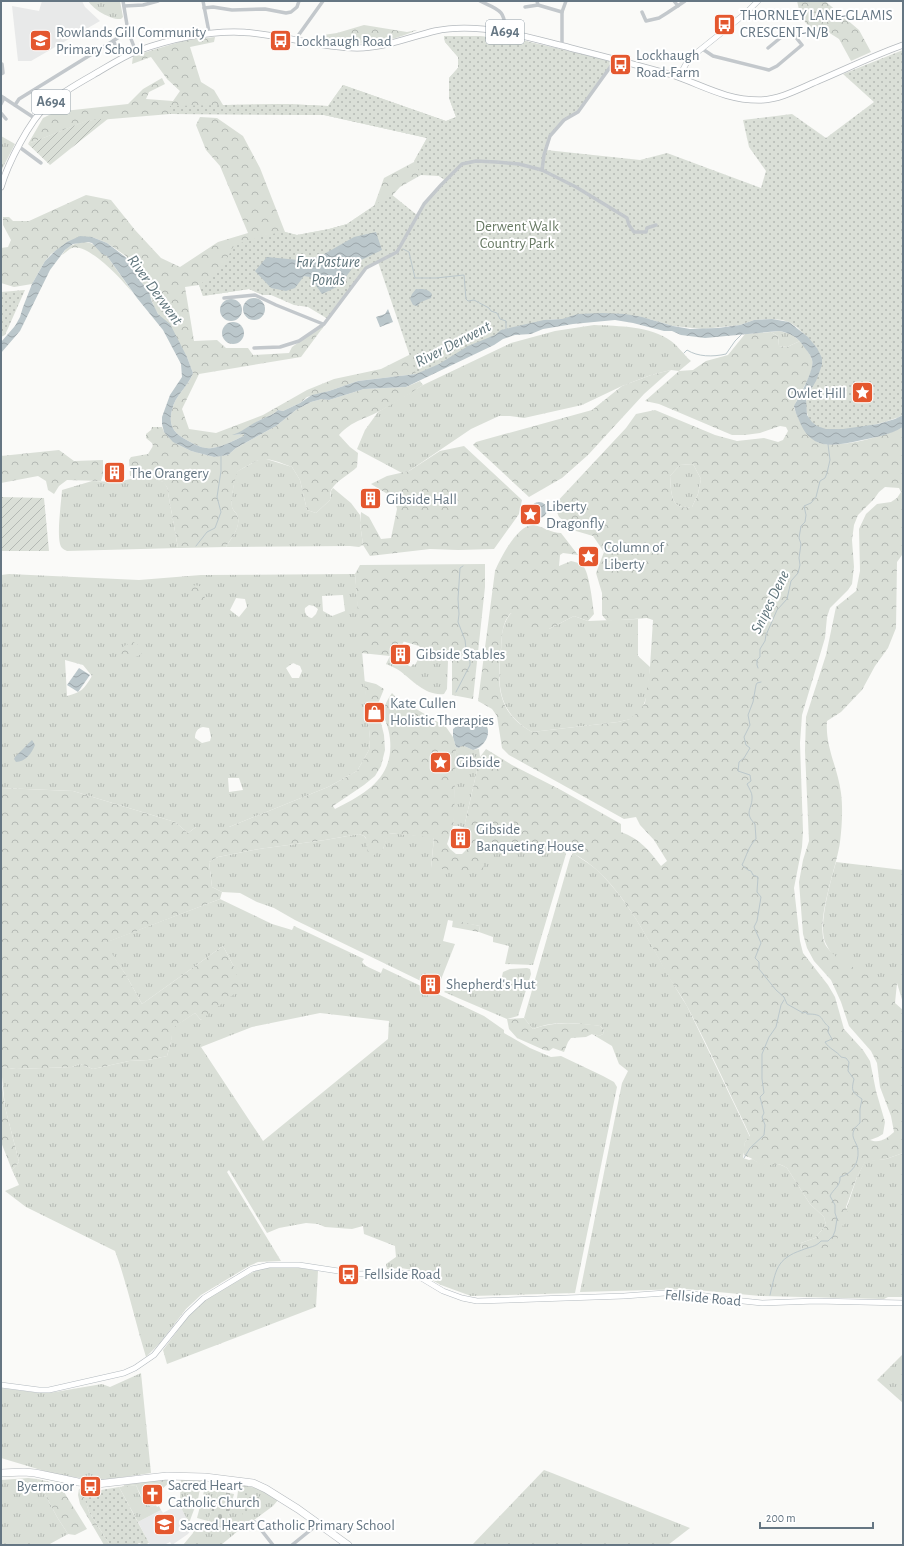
<svg xmlns="http://www.w3.org/2000/svg" width="904" height="1546" font-family="'Alegreya Sans',sans-serif">
<defs>
<pattern id="grass-tufts" width="24" height="20" patternUnits="userSpaceOnUse"><rect width="24" height="20" fill="#dadfd7"/><path d="M3 7l-1-3M5 7V3M7 7l1-3M15 17l-1-3M17 17v-4M19 17l1-3" fill="none" stroke="#b4b9b4"/></pattern>
<pattern id="forest-crowns" width="20" height="18" patternUnits="userSpaceOnUse"><rect width="20" height="18" fill="#dadfd7"/><path d="M2 6a3 3 0 1 1 6 0M12 15a3 3 0 1 1 6 0" fill="none" stroke="#b4b9b4"/></pattern>
<pattern id="cemetery-stones" width="16" height="16" patternUnits="userSpaceOnUse"><rect width="16" height="16" fill="#dadfd7"/><path d="M2 7V4a2 2 0 0 1 4 0v3zM10 15v-3a2 2 0 0 1 4 0v3z" fill="#b4b9b4"/></pattern>
<pattern id="park-dots" width="8" height="8" patternUnits="userSpaceOnUse"><rect width="8" height="8" fill="#dadfd7"/><path d="M2 2h.1M6 6h.1" fill="none" stroke="#b4b9b4" stroke-width="1.8" stroke-linecap="round"/></pattern>
<pattern id="garden-furrows" width="10" height="10" patternUnits="userSpaceOnUse"><rect width="10" height="10" fill="#dadfd7"/><path d="M-1 1l2-2M0 10L10 0M9 11l2-2" fill="none" stroke="#b4b9b4"/></pattern>
<pattern id="water-waves" width="16" height="10" patternUnits="userSpaceOnUse"><rect width="16" height="10" fill="#bbc7cb"/><path d="M0 5q4-4 8 0t8 0" fill="none" stroke="#9ca6aa"/></pattern>
</defs>
<rect width="100%" height="100%" fill="#fafaf8"/>
<g fill="#e8e9e9">
<path d="M42,1H82L85,7L100,21L31,61H18L12,6L39,11Z"/>
<path d="M179,1504L189,1523L190,1531L188,1534L172,1545L170,1542L164,1545H150L138,1522L161,1510L163,1513Z"/>
</g>
<g fill="url(#grass-tufts)" fill-rule="evenodd">
<path d="M88,1H120L123,17L121,19C111,20 94,10 88,1Z"/>
<path d="M1,136L15,144L1,171Z"/>
<path d="M594,325C619,326 650,326 671,341C679,347 684,355 691,361L679,371L671,370L651,375L622,386L582,405L524,418L510,416H499L471,429L409,471L402,473L357,449L365,430L378,412L423,385L511,343L555,331Z"/>
<path d="M779,331L791,334L800,341L787,347L779,346L778,336L771,332Z"/>
<path d="M263,458L292,467L300,480L307,510L316,513L330,500L331,491L333,488L351,503L360,515V523L363,545L359,547L350,546L226,547C231,538 242,526 237,515C236,512 233,511 232,507C231,495 234,484 236,472L256,461Z"/>
<path d="M693,464L701,479L698,494L692,507C689,507 685,508 682,507C670,505 671,486 670,476L680,465Z"/>
<path d="M140,477L152,478L164,482L167,487L178,548L67,551C63,549 61,548 60,544C57,531 61,505 62,490L92,481L117,482Z"/>
<path d="M9,574L139,580L201,575L355,574L370,739L369,750L357,771L328,787L229,827H196L188,833L175,822L73,791L1,788V575ZM343,595L345,611L332,616L323,611L322,596ZM236,598L245,599L247,607L239,617L230,610ZM309,605L314,606L318,609L316,614L312,618C307,617 304,613 305,608ZM65,660L83,665L92,676C84,689 82,692 67,696ZM293,663L300,666L302,671L299,678H292L286,668ZM203,727L209,728L211,737L210,741L202,743L195,738C195,733 197,728 203,727ZM228,778H239L243,790L229,792Z"/>
<path d="M511,613L549,629L574,616L588,621L638,619V656L650,667C648,685 649,709 631,719C627,720 622,721 618,722L532,732C498,712 497,686 501,651C502,635 501,626 511,613Z"/>
<path d="M401,641H404L395,658L411,667L413,664L415,665L421,654L448,661L447,689L444,694C426,696 413,681 400,671C396,668 391,666 386,664L395,646Z"/>
<path d="M461,746H464L473,750L479,749L480,757L465,823L468,829L459,826H453L456,747L459,748Z"/>
<path d="M388,833L434,837L431,868L484,845L565,850L566,854L533,965L505,964L509,946L493,942V937L479,932L480,926L448,920L443,941L455,944L438,987L435,980L429,977L427,979L425,983L295,920L274,908L257,902L240,893L222,892L212,887L209,862L218,857L259,849L325,840L359,834L364,836L367,840L383,849Z"/>
<path d="M573,853C583,860 594,866 602,875C639,913 659,963 687,1006L750,1137L745,1142L743,1158L749,1160L753,1159C766,1170 773,1159 787,1168L810,1204L824,1217L826,1225L815,1238L801,1243L802,1251L812,1244L843,1219L857,1177L865,1161L886,1159L903,1153V1297H888L884,1299L760,1296L686,1289L580,1292L622,1083L628,1071L619,1064L612,1046L592,1034L599,1036L603,1034L604,1030L600,1026C577,1023 555,1020 533,1029L524,1018L570,858Z"/>
<path d="M836,862L903,870V1003L897,983L854,985C845,972 833,958 826,944C817,927 831,880 836,862Z"/>
<path d="M220,899L272,924L292,930L294,926L364,959L362,962L366,966L381,973L383,968L484,1016L504,1030V1033L530,1048L551,1057L561,1056L603,1076L614,1082L617,1087L575,1293L471,1296L441,1285L413,1270L401,1268L387,1269L386,1264L396,1257L395,1246L364,1234L363,1226L352,1229L325,1227L318,1224L306,1223L279,1228L267,1233L229,1170L227,1172L281,1261L258,1262L249,1266L201,1295L186,1309L160,1343L146,1357C135,1322 128,1286 115,1251L26,1207L5,1191L19,1185L12,1170L19,1162L5,1107L1,1067L16,1069L72,1067L80,1064L93,1069L129,1061L148,1060L167,1056L171,1042L172,1028L195,1013L201,1020L234,967L223,946L142,1004L126,975L104,943ZM320,1013L389,1021L388,1039L263,1141L201,1047L252,1027Z"/>
<path d="M527,968L530,969L531,974L518,1016L507,1019L444,992L445,991L469,988L479,990L499,989L503,972L510,969Z"/>
<path d="M294,1267L318,1271L316,1307L167,1364L163,1350L187,1318L200,1304L212,1295L257,1270L266,1268Z"/>
<path d="M903,1354V1403L877,1380Z"/>
<path d="M141,1373L151,1473L97,1481L51,1473L1,1458V1388L40,1393H49L102,1384L110,1387Z"/>
<path d="M544,1470L552,1473L690,1528L668,1545H472Z"/>
<path d="M28,1478L37,1479L57,1517L68,1534L48,1545H1V1480Z"/>
<path d="M181,1478L202,1479L198,1499L189,1523L179,1504L180,1501Z"/>
<path d="M239,1484L259,1489L278,1500L273,1506L254,1520L250,1521L221,1545H183L193,1533L194,1527L208,1531L211,1522L225,1527L233,1499L237,1498Z"/>
<path d="M136,1485L140,1495L151,1507L156,1505L157,1507L159,1506L161,1510L138,1522L119,1487Z"/>
<path d="M204,1491H218L208,1521L197,1518Z"/>
</g>
<g fill="url(#forest-crowns)" fill-rule="evenodd">
<path d="M797,1H825L859,30L871,52L851,61L839,39L828,32L817,34L801,18Z"/>
<path d="M364,25L407,32L417,30C390,43 352,48 322,40L323,35L337,33Z"/>
<path d="M444,36H479L509,40L508,37L611,61L537,152L650,320L549,319L416,374L358,381L329,391L307,397L300,403L283,411L278,410C271,417 262,418 255,423C248,428 242,432 234,435L244,434L245,435L244,436C234,440 223,447 212,448C204,449 198,446 192,443C177,435 167,429 172,410C175,395 188,387 193,373L187,357L155,309L149,292L136,275L130,262L126,256L107,243L92,237L61,247L51,254L45,261L32,284L14,287L1,283V248L8,247L11,240L3,225V217H9L13,221H29L86,195L111,200L135,230L161,258L180,267L218,242L248,233L220,166L206,150L196,125L200,117L217,118L243,136L260,168L285,232L297,235L329,229L347,224L374,206L384,178L414,162L427,138L324,115L170,114L87,121L28,144L43,118L55,112L128,104L143,89L162,78L165,84L149,92L146,99L173,101L180,91L167,79L151,57L132,64L133,56L186,40L215,37L214,42L190,47L201,82L214,90L223,105L286,104L328,106L343,85L446,121L456,117L449,98V78L458,68V57L445,42ZM430,174L439,176L452,185L435,346L409,355L381,369L334,379L307,390L263,415L216,433L189,429L182,409L199,374L301,357L324,326V324L292,347L289,353L253,355L248,348H226L217,340L194,341L185,287L199,285L203,296L249,289L263,295L381,208L400,187L421,175Z"/>
<path d="M85,242C94,242 100,251 107,256L133,293C123,281 89,243 72,248C69,249 65,253 62,255C67,246 74,243 85,242Z"/>
<path d="M771,332L778,336L779,346L787,347L800,341C804,346 810,353 812,360C816,372 797,395 794,408C799,420 805,433 816,441C830,452 889,435 903,427V555H902L897,562L896,628L888,648L875,666L862,690L841,712L827,721C825,747 838,768 841,793C843,808 842,826 840,842C837,866 815,921 825,944C828,950 835,955 839,960C846,960 850,965 855,969C867,977 883,979 897,983L895,1003L903,1010V1153L886,1159L865,1162L857,1177L846,1207L850,1221L843,1225L835,1244L803,1258L801,1243L815,1238L826,1225L824,1217L810,1204L787,1168C777,1161 775,1166 765,1165C757,1165 753,1157 745,1156L743,1152L745,1142L750,1136L745,1125C726,1086 708,1046 688,1008C683,998 676,989 670,979C646,936 614,868 565,850L484,845L483,873L431,868L434,838L389,833L383,849L371,857L368,854L366,838L364,836L359,834L325,840L259,849L218,857L209,862L212,887L222,892L220,899L105,943L126,975L142,1004L223,946L234,967L240,986L234,994L201,1020L195,1013L173,1028L171,1042L167,1056L148,1060L129,1061L93,1069L80,1064L72,1067L16,1069L1,1067V788L73,791L175,822L188,833L196,827H229L328,787L357,771L369,750L370,739L364,681L376,684L384,689L377,706L384,735L385,750L381,766L375,776L364,785L333,806L335,809C365,794 394,778 390,739C388,717 376,716 392,693L401,703L413,707L446,727L453,737L456,747L454,818L453,826L447,844L450,849L456,854H462L469,847L470,836L465,823L480,757L486,749L512,765L561,790L621,824V832C640,839 649,850 661,866L667,861L654,840L640,825L636,817L624,819L509,755L502,748L497,716L492,709L478,701L495,571C500,559 518,523 534,525C544,527 551,533 561,533L578,555L563,553L560,555L559,566L571,561C575,562 580,563 583,566C589,571 593,605 594,614L588,621L574,616L549,629L524,631L511,613C502,622 502,635 501,648C497,684 496,712 532,732L618,722L630,719L639,711L645,703L650,667L653,620L647,618L607,621L602,615V593L596,573L604,552L593,536L576,531L559,517L554,505L626,428L636,414L655,410L715,435L737,441L764,438L778,442L783,440L788,431L786,427L780,426L760,433L745,435H732L659,404L645,401L679,371L693,370L706,361L728,355L745,334ZM693,464L701,479L698,494L692,507C689,507 685,508 682,507C670,505 671,486 670,476L680,465ZM885,487L899,488L901,492L897,498L891,502L877,504L866,514L859,529L860,571L856,591L836,607L826,655L806,717L805,751L809,841L803,860L799,882L803,934L807,948L814,961L831,980L841,1002L849,1026L871,1051L877,1063L880,1087L891,1116L894,1132C887,1138 880,1144 870,1140L878,1137L883,1134L885,1122L876,1091L870,1061L863,1050L844,1029L835,997L828,985L803,953L800,941L794,888L802,847L803,831L800,743L802,715L825,638L827,617L830,608L848,590L852,584L854,567L852,540L854,525L858,515L874,499L879,492Z"/>
<path d="M671,370L644,394L588,455L562,478L529,497L473,445L476,442L592,410L622,386L651,375Z"/>
<path d="M420,381L423,385C409,394 395,403 380,411C363,420 353,420 339,435L350,447L358,453L357,467C350,474 336,481 331,490C330,493 330,497 330,500L316,513L307,510L300,480L292,467C263,456 263,456 237,472C234,484 231,495 232,507C233,511 236,512 237,515C242,527 231,538 226,547L178,548L167,487L163,482L152,478L130,476L129,460L131,457L148,454L153,446L152,443L146,438V434L151,430L152,427H162L164,432L177,444L191,451L214,457L220,456L228,455L236,448L276,426L296,410L311,402L322,399L329,400L364,389L406,387Z"/>
<path d="M464,446L522,500L519,514L494,549L458,550L430,549L370,556L363,545L360,523L361,512L369,517L381,539L391,538L397,509L394,498L371,484L387,476L409,471L440,451Z"/>
<path d="M59,450L74,461L103,460V475L101,481L67,480L59,486L54,494L48,490L46,481L38,476L1,483V456Z"/>
<path d="M485,564V587L473,699L452,695V661L437,659L425,654L419,646L402,641L395,646L390,656L361,653L355,574L360,565Z"/>
<path d="M195,585L203,587L205,599C201,603 198,603 193,601L189,595L190,589Z"/>
<path d="M133,642L137,644L142,654L129,660L121,654L124,646Z"/>
<path d="M453,920L480,926L479,932L452,927Z"/>
<path d="M524,1018L533,1029C555,1021 577,1023 600,1026L604,1030L603,1034L599,1036L592,1034L586,1037L571,1038L568,1042L564,1052L553,1048L549,1051L544,1050L517,1038L509,1029L507,1019Z"/>
<path d="M1,1078L5,1107L19,1162L12,1170L1,1142Z"/>
<path d="M172,1478V1480L161,1490L159,1503L151,1507L144,1502L136,1485L123,1487L124,1485L145,1480Z"/>
<path d="M37,1479L59,1484L87,1529L75,1535L68,1534L57,1517Z"/>
<path d="M82,1488L89,1512L110,1545H104L80,1504L78,1495L79,1489Z"/>
</g>
<path fill="url(#cemetery-stones)" d="M218,1491L234,1494L225,1528L208,1521Z"/>
<g fill="url(#park-dots)">
<path d="M444,36H479L509,40L508,37L614,62L578,112L564,120L550,136L546,150L640,160L667,153L761,188L766,171L749,147L743,120L792,114L826,138L874,102L843,74L903,50V415C886,424 833,436 816,426C809,422 807,415 806,407C805,396 811,394 813,385C816,373 816,360 817,348L798,328L789,322L782,320L772,319L754,320L740,325L703,329L673,326L642,317L625,314L593,313L578,314L562,319L544,320L501,330L495,335L468,346L439,364L416,374L378,262L366,268L328,319L308,307L294,305L271,295H263L249,289L203,296L199,285C204,281 210,278 215,274C221,270 231,252 234,245L271,234L285,232L297,235L329,229L347,224L391,194L417,215L445,180L439,176L421,175L414,161L427,138L324,115L170,114V106L286,104L328,106L343,85L446,121L456,117L449,98V78L458,68V57L445,42Z"/>
<path d="M25,290L5,335L1,337V292Z"/>
<path d="M119,1487L149,1543L144,1545L139,1543L136,1545H110L89,1512L83,1493Z"/>
<path d="M245,1493L261,1497L262,1499L256,1507L243,1516L242,1509L247,1498L244,1497Z"/>
</g>
<g fill="url(#garden-furrows)">
<path d="M109,118L50,165L28,144L86,121Z"/>
<path d="M1,497L44,498L49,551H1Z"/>
</g>
<g fill="url(#water-waves)">
<path d="M376,232L382,250L357,262L339,286L322,294L310,277L304,276L295,288L286,291L271,288L255,271L267,257L299,260L319,257L354,237Z"/>
<path d="M80,236L92,237L107,243L128,259L136,275L149,292L152,302L158,314L170,324L187,357L193,373C188,387 175,395 172,410C167,429 177,435 192,443C198,446 204,449 212,448C223,447 234,440 244,436V434L232,435C242,432 248,426 258,421C265,417 272,416 278,410L283,411L300,403L312,395L329,391L358,381L416,374L439,364L468,346L495,335L501,330L544,320L562,319L578,314L602,313L625,314L642,317L673,326L690,329L718,328L740,325L754,320L772,319L789,322L808,337L817,348L822,358V365L816,381L806,398L807,415L812,422L817,426L826,429H843L878,424L895,419L903,415V427C890,435 876,437 862,440C835,446 811,452 799,420C797,416 795,411 794,406C799,397 815,369 812,360C811,355 807,351 804,347C798,337 790,333 779,331L705,338L681,335L672,331H664L633,323L615,320L573,324L543,329L531,334L515,335L503,339L494,345L406,387L364,389L329,400L322,399L311,402L296,410L276,426L236,448L228,455L214,457L191,451L173,442L164,432L162,424V417L170,395L182,377L181,364L163,330L137,298L107,256L102,254L92,243L88,242L73,244L65,250L50,270L20,331L1,353V342L15,326L20,317L23,307L32,284L45,261L55,251L67,242Z"/>
<path d="M416,289C423,289 427,288 432,294L431,298L421,302L417,306L413,305L410,299L412,294Z"/>
<circle cx="254" cy="309" r="11"/>
<circle cx="231" cy="310" r="11"/>
<path d="M388,309L393,322L380,327L376,317L385,314Z"/>
<circle cx="233" cy="333" r="11"/>
<circle cx="539" cy="510" r="8"/>
<path d="M79,668L90,675L78,692L67,685Z"/>
<path d="M468,717C472,718 477,718 481,720C495,729 486,747 473,750L464,746H461L459,748L456,747L453,737V729Z"/>
<path d="M32,740L35,745C32,753 25,762 16,762L14,759L15,757Z"/>
</g>
<g fill="none" stroke-linecap="round" stroke-linejoin="round">
<g stroke="#bbc7cb" stroke-width="1">
<path d="M403,249L409,252L415,278H436L464,275L466,299L468,301L474,300L489,308L491,311L497,313L500,319L506,321V329"/>
<path d="M684,353L687,350C698,357 713,357 726,354L735,341L742,334"/>
<path d="M196,546L207,532L215,528L221,512L217,497L221,471V456"/>
<path d="M758,668L757,665V660L760,657V649L765,641L766,635L777,610L787,599L791,581L798,573L800,565L799,558L801,544L799,538L801,526L805,522L806,515L804,506L811,503L816,497L820,481L825,478L827,473L830,460L828,444"/>
<path d="M761,682L757,683L756,685L753,702L748,715L750,725L744,737L746,745L750,748L744,758L739,762L738,771L750,775L751,781L747,784C749,788 752,793 752,796C753,809 743,812 755,824L756,839C748,847 747,855 742,865L748,870L751,871L753,875L758,877L757,892L761,897L757,921L754,927L761,943L755,958L759,962V969L776,990L784,997L787,1004L803,1013L806,1012L807,1014C825,1014 819,1019 829,1027L828,1032L832,1039L825,1042C829,1049 837,1051 841,1057L846,1058L849,1062L848,1071L854,1079C851,1091 852,1092 862,1099L860,1109V1123C858,1125 855,1127 854,1130C850,1138 858,1143 858,1151C859,1163 852,1174 840,1177C841,1186 833,1189 830,1196L835,1205V1213L837,1219L835,1231L833,1236L828,1241H821C816,1247 809,1247 802,1250C776,1259 776,1270 770,1295"/>
<path d="M456,692L470,665V661L467,657L465,640L458,622L459,614L458,599L460,568L463,566"/>
<path d="M744,1158L750,1148L764,1135L765,1125L762,1117L764,1113L760,1097L764,1093L762,1079V1054L769,1037L776,1027L781,1005L784,1000"/>
</g>
<defs>
<g id="secondary">
<path d="M679,77L687,62L695,54L746,13L758,1"/>
<path d="M1,1385L39,1390H49L124,1373L135,1368L154,1355L187,1314L204,1298L252,1269L269,1265H299L358,1274L410,1273L418,1276L443,1291L462,1298L477,1301L624,1296L665,1293H687L724,1299L762,1303L816,1301L903,1303"/>
</g>
<path id="primary" d="M1,187C8,163 29,122 47,105C61,93 77,84 93,75C107,67 122,57 137,51C168,40 201,32 234,32C276,32 316,48 357,48C384,48 410,37 435,31C458,26 482,28 505,32C524,36 543,41 563,46C598,55 634,64 669,74C701,84 724,100 759,100C780,100 801,88 820,80C848,68 875,55 903,45"/>
<path id="highway" d="M1,1473L24,1472L35,1473L78,1482L97,1484L167,1476L205,1477L253,1483L266,1489L298,1509L348,1545"/>
</defs>
<use href="#secondary" stroke="#b3babf" stroke-width="6"/>
<use href="#primary" stroke="#b5babe" stroke-width="7"/>
<use href="#highway" stroke="#b4b9bd" stroke-width="8"/>
<g stroke="#c3c8cc" stroke-width="3.5">
<path d="M123,1L128,31L136,52"/>
<path d="M203,1L209,32"/>
<path d="M480,1C497,9 507,10 504,32"/>
<path d="M537,1L538,5L562,12V46"/>
<path d="M674,1L678,6"/>
<path d="M124,6L143,5L158,1"/>
<path d="M525,7L538,5"/>
<path d="M204,8L213,7L232,10L265,9L286,13L291,12L297,7L299,1"/>
<path d="M562,12L566,1"/>
<path d="M642,12L646,21L659,18L667,13L685,1"/>
<path d="M295,40L323,1"/>
<path d="M113,41L128,31"/>
<path d="M701,48L713,56L769,70L777,66L802,45L790,30L768,48"/>
<path d="M1,74L3,73L2,64"/>
<path d="M1,96L36,119"/>
<path d="M1,104L4,98"/>
<path d="M15,105L19,99L113,41L119,50"/>
<path d="M1,113L6,119"/>
<path d="M18,146L41,163"/>
<path d="M542,170L576,187L627,218L629,225L634,232H646L647,228L656,225"/>
<path d="M224,298L255,295L276,305L323,324"/>
<path d="M254,348L280,347L299,341L324,324L366,268L397,252L424,204L441,185L462,164L476,161L496,162L519,164L542,170L544,155L550,136L564,120L578,112L616,59"/>
<path d="M255,1522L273,1545"/>
<path d="M292,1545L318,1524"/>
</g>
<use href="#secondary" stroke="#fff" stroke-width="5"/>
<use href="#primary" stroke="#fff" stroke-width="5.5"/>
<use href="#highway" stroke="#fff" stroke-width="7"/>
</g>
<defs>
<symbol id="bus-square" viewBox="-11 -11 22 22"><rect x="-9" y="-9" width="18" height="18" rx="4" fill="#e4572e" stroke="#fff"/><path d="M-5-6H5V4H4V6H2V4H-2V6H-4V4H-5ZM-3.5-4V0h7V-4ZM-3.5 1.2v1.5H-2V1.2ZM2 1.2v1.5H3.5V1.2Z" fill="#fff"/></symbol>
<symbol id="school-square" viewBox="-11 -11 22 22"><rect x="-9" y="-9" width="18" height="18" rx="4" fill="#e4572e" stroke="#fff"/><path d="M0-5L7-2L0 1L-7-2ZM-4 1L0 2.5L4 1V4Q0 6-4 4Z" fill="#fff"/></symbol>
<symbol id="sight-square" viewBox="-11 -11 22 22"><rect x="-9" y="-9" width="18" height="18" rx="4" fill="#e4572e" stroke="#fff"/><path d="M0-6L1.8-2.2L6-1.7L2.9 1.2L3.7 5.4L0 3.3L-3.7 5.4L-2.9 1.2L-6-1.7L-1.8-2.2Z" fill="#fff"/></symbol>
<symbol id="building-square" viewBox="-11 -11 22 22"><rect x="-9" y="-9" width="18" height="18" rx="4" fill="#e4572e" stroke="#fff"/><path d="M-4-6H4V6H1V3H-1V6H-4ZM-2.5-4.3h1.7v1.8h-1.7ZM.8-4.3h1.7v1.8H.8ZM-2.5-1h1.7V.8h-1.7ZM.8-1h1.7V.8H.8Z" fill="#fff"/></symbol>
<symbol id="shop-square" viewBox="-11 -11 22 22"><rect x="-9" y="-9" width="18" height="18" rx="4" fill="#e4572e" stroke="#fff"/><path d="M-5-2.5h2.3a2.7 3.5 0 0 1 5.4 0H5L5.5 6h-11ZM-1.5-2.5h3a1.5 2.3 0 0 0-3 0Z" fill="#fff"/></symbol>
<symbol id="church-square" viewBox="-11 -11 22 22"><rect x="-9" y="-9" width="18" height="18" rx="4" fill="#e4572e" stroke="#fff"/><path d="M-1.2-6h2.4v3.5h3.3v2.4h-3.3V6h-2.4V-.1h-3.3v-2.4h3.3Z" fill="#fff"/></symbol>
</defs>
<g fill-rule="evenodd">
<use href="#bus-square" x="712" y="12" width="25" height="25"/>
<use href="#school-square" x="28" y="28" width="25" height="25"/>
<use href="#bus-square" x="268" y="28" width="25" height="25"/>
<use href="#bus-square" x="608" y="52" width="25" height="25"/>
<use href="#sight-square" x="850" y="380" width="25" height="25"/>
<use href="#building-square" x="102" y="460" width="25" height="25"/>
<use href="#building-square" x="358" y="486" width="25" height="25"/>
<use href="#sight-square" x="518" y="502" width="25" height="25"/>
<use href="#sight-square" x="576" y="544" width="25" height="25"/>
<use href="#building-square" x="388" y="642" width="25" height="25"/>
<use href="#shop-square" x="362" y="700" width="25" height="25"/>
<use href="#sight-square" x="428" y="750" width="25" height="25"/>
<use href="#building-square" x="448" y="826" width="25" height="25"/>
<use href="#building-square" x="418" y="972" width="25" height="25"/>
<use href="#bus-square" x="336" y="1262" width="25" height="25"/>
<use href="#bus-square" x="78" y="1474" width="25" height="25"/>
<use href="#church-square" x="140" y="1482" width="25" height="25"/>
<use href="#school-square" x="152" y="1512" width="25" height="25"/>
</g>
<g text-anchor="middle" dominant-baseline="central" stroke-width="4" stroke-linejoin="round" paint-order="stroke">
<g fill="#fff" stroke="#939fa8" stroke-width="1">
<rect x="486" y="20" width="38" height="24" rx="3"/>
<rect x="32" y="90" width="38" height="24" rx="3"/>
</g>
<g font-size="14" font-weight="bold" fill="#657683">
<text x="505" y="32">A694</text>
<text x="51" y="102">A694</text>
</g>
<g font-size="15" fill="#657683" stroke="#fff" text-anchor="start">
<text x="740" y="15">THORNLEY LANE-GLAMIS<tspan x="740" dy="17">CRESCENT-N/B</tspan></text>
<text x="56" y="32">Rowlands Gill Community<tspan x="56" dy="17">Primary School</tspan></text>
<text x="296" y="41">Lockhaugh Road</text>
<text x="636" y="55">Lockhaugh<tspan x="636" dy="17">Road-Farm</tspan></text>
<text x="846" y="393" text-anchor="end">Owlet Hill</text>
<text x="130" y="473">The Orangery</text>
<text x="386" y="499">Gibside Hall</text>
<text x="546" y="506">Liberty<tspan x="546" dy="17">Dragonfly</tspan></text>
<text x="604" y="547">Column of<tspan x="604" dy="17">Liberty</tspan></text>
<text x="416" y="654">Gibside Stables</text>
<text x="390" y="703">Kate Cullen<tspan x="390" dy="17">Holistic Therapies</tspan></text>
<text x="456" y="762">Gibside</text>
<text x="476" y="829">Gibside<tspan x="476" dy="17">Banqueting House</tspan></text>
<text x="446" y="984">Shepherd's Hut</text>
<text x="364" y="1274">Fellside Road</text>
<text x="168" y="1485">Sacred Heart<tspan x="168" dy="17">Catholic Church</tspan></text>
<text x="74" y="1486" text-anchor="end">Byermoor</text>
<text x="180" y="1525">Sacred Heart Catholic Primary School</text>
</g>
<g font-size="15" fill="#687a64" stroke="#fff">
<text x="517" y="226">Derwent Walk<tspan x="517" dy="17">Country Park</tspan></text>
</g>
<g font-size="15" fill="#657683" stroke="#fff">
<text transform="translate(703 1298) rotate(5)">Fellside Road</text>
</g>
<g font-size="16" font-style="italic" fill="#60757c" stroke="#fff">
<text x="328" y="262">Far Pasture<tspan x="328" dy="18">Ponds</tspan></text>
<text transform="translate(155 290) rotate(54)">River Derwent</text>
<text transform="translate(453 344) rotate(-27)">River Derwent</text>
<text transform="translate(770 602) rotate(-64)">Snipes Dene</text>
</g>
</g>
<rect width="904" height="1546" fill="none" stroke="#657683" stroke-width="4"/>
<path d="M760 1522v6h113v-6" fill="none" stroke="#657683" stroke-width="2"/>
<text x="766" y="1522" font-size="12" fill="#657683" stroke="#ffffff" stroke-width="3" paint-order="stroke">200 m</text>
</svg>
